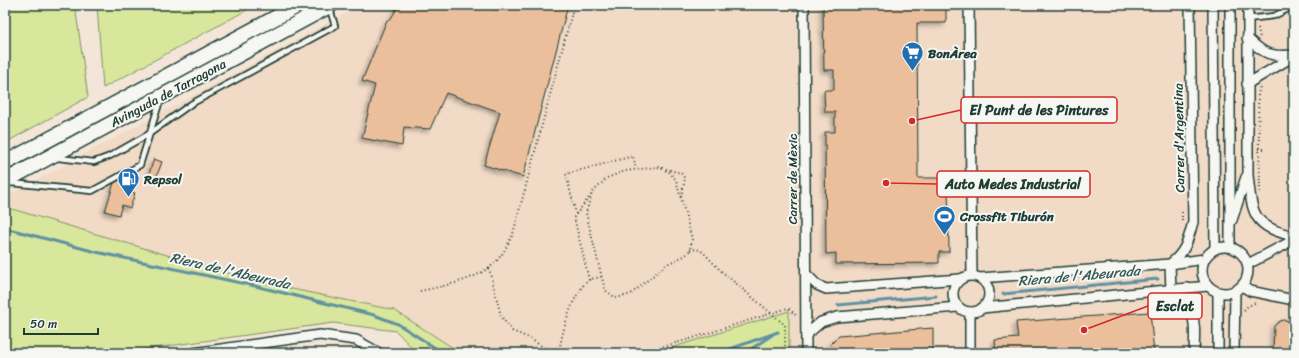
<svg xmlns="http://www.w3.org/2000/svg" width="1299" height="358" font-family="Sriracha,sans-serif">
<defs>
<filter id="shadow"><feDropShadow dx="-3" dy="3" stdDeviation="2" flood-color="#0004"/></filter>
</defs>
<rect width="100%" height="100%" fill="#f3e6d8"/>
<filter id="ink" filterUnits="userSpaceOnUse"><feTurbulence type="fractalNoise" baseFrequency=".025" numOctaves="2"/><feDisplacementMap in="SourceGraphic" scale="8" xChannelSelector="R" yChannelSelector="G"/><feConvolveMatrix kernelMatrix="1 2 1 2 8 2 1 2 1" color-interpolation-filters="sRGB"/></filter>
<g filter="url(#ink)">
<path fill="#f1dac6" d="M361,5H1294V353H789V311L655,353H461L394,310L258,282L5,207V197Z"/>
<g fill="#d8e79b" stroke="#7c9268">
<path d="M5,5H75L88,97L5,143Z"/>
<path d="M97,5H249L247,10L103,88Z"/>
<path d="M5,207L258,282L394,310L461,353H417L396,331L333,323L118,353H5Z"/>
<path d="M789,311V353H655Z"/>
</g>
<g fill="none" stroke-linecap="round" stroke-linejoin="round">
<g stroke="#6091a2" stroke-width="3">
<path d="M5,228L96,252L255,286L374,315L398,324L443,353"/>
<path d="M1003,294L1158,279"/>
<path d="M838,305L936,296"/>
<path d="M719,353L778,332"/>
<path d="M745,353L772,335"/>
</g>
</g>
<g fill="#ecbf9c" stroke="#1f3d34" filter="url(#shadow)">
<path d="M399,5H480L497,10L499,5H568L523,177L484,165L500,112L446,93L430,129L404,127L402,146L362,138L375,85L362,81L387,20H390Z"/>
<path d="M823,5H946V23H917L918,178H948L949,252H939V263L836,264V253L826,254L825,132H835V112H825L824,90H834V70H824Z"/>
<path d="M154,159L162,162L155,180L148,177Z"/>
<path d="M131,174L133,175L127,191L135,193L130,208L122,205L119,215L105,211L114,183Z"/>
<path d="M1150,312L1154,353H996L995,340L1018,338L1016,322Z"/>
<path d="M1284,320L1294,322V353H1273L1274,326L1280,321Z"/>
<path d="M933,328V353H822L839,336Z"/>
</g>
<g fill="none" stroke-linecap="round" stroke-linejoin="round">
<defs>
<g id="service">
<path d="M1247,19L1274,16L1294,6"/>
<path d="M58,158L94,162L110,156L149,134L191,104L335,26L330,9"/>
<path d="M11,183L92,191L140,165L159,104V100"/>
</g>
<g id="minor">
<path d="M804,5L806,353"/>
<path d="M969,5L972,275"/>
<path d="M1190,5L1193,222C1188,240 1186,252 1170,264L1171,291C1198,312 1195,321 1194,353"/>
<path d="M1213,5L1215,249"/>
<path d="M1248,5V175C1252,213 1252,227 1294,236"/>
<path d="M1247,38C1264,54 1270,57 1293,55"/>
<path d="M1247,84L1294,56"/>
<path d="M1232,220L1246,177"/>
<circle cx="1225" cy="270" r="23"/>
<path d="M1230,247V5"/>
<path d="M1248,264L1294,240"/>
<path d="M806,274L817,285L826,289L960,279"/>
<circle cx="971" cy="294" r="18"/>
<path d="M980,278L1170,264L1204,259"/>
<path d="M1242,286L1250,291L1294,300"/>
<path d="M1218,293V353"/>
<path d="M982,308L1208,286"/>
<path d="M970,312V353"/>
<path d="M806,335L821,322L837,317L958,307"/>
<path d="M193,353L320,335L356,340L379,353"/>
<path d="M1234,353L1235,291"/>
</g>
<g id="primary">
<path d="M5,163L299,5"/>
<path d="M5,181L331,5"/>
</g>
</defs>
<use href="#service" stroke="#1f3d34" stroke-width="8"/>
<use href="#minor" stroke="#1f3d34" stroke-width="12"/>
<use href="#primary" stroke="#1f3d34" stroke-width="17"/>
<g stroke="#1f3d34" stroke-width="2" stroke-dasharray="1 3" stroke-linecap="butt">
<path d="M1258,28L1260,38"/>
<path d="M1259,149H1267"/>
<path d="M658,167L669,172L676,180L692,239L690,250L686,255L667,264L631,294L616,298L605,290L586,213L592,193L607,178L625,171Z"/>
<path d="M662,168L681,173L685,179L681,197"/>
<path d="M1260,192L1258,95L1260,86"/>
<path d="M1182,212V222"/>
<path d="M576,214L566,174L633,156L636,169"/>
<path d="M690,250L697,249L703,252L720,270L785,325V353"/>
<path d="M489,268L501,316L512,331L529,338L552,353"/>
<path d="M589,280L574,217L591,195"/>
<path d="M420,291C444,286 484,279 499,258C505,251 509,242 513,234L574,5"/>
<path d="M1244,310L1248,306L1257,302"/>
<path d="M559,353C561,335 573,291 589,280C592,278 598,278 601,277"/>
<path d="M640,353L690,339L788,308L797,316"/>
</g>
<use href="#service" stroke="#f6f6f2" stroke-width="4.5"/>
<use href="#minor" stroke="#f6f6f2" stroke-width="9"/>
<use href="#primary" stroke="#f6f6f2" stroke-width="14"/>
</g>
</g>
<defs>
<symbol id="supermarket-pin" viewBox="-11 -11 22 30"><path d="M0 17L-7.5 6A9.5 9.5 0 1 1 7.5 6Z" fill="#1f6fb2" stroke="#f6f6f2"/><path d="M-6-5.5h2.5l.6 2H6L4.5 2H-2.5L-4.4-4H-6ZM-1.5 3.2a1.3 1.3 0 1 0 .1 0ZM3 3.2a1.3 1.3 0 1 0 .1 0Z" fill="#fff"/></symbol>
<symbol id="fuel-pin" viewBox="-11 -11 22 30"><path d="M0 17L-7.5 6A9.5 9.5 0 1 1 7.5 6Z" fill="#1f6fb2" stroke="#f6f6f2"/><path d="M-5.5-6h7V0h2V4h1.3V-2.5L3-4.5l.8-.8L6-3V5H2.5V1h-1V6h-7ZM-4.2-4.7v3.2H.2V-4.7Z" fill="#fff"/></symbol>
<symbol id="stadium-pin" viewBox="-11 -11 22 30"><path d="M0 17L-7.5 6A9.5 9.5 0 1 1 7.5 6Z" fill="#1f6fb2" stroke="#f6f6f2"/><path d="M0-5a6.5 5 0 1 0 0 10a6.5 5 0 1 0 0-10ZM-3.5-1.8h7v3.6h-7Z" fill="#fff"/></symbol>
</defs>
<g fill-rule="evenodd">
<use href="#supermarket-pin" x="900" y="40" width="25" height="34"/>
<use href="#fuel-pin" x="116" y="166" width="25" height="34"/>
<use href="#stadium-pin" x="932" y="204" width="25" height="34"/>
</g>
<g text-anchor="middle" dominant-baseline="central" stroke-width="4" stroke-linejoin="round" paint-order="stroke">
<g font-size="13" font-weight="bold" fill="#1f3d34" stroke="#f6f6f2" text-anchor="start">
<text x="928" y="53">BonÀrea</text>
<text x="144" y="179">Repsol</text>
<text x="960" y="216">Crossfit Tiburón</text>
</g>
<g font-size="13" fill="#1f3d34" stroke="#f6f6f2">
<text transform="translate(168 93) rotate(-28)">Avinguda de Tarragona</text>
<text transform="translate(1179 138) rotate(-91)">Carrer d'Argentina</text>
<text transform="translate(792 179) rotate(-90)">Carrer de Mèxic</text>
</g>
<g font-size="14" font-style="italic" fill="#355959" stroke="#f6f6f2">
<text transform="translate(230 271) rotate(13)">Riera de l'Abeurada</text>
<text transform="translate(1079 276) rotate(-5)">Riera de l'Abeurada</text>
</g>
</g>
<path fill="none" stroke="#d62828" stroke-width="1.5" d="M912 121L961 110M886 183L937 184M1084 330L1148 306"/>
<g fill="#d62828" stroke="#f6f6f2" stroke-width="1.5">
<circle cx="912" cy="121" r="4"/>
<circle cx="886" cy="183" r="4"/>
<circle cx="1084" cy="330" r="4"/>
</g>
<g fill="#f6f6f2" stroke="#d62828" stroke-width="1.5">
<rect x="961" y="97" width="156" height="26" rx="4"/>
<rect x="937" y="171" width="153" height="26" rx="4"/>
<rect x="1148" y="293" width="54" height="26" rx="4"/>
</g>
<g font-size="14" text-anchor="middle" font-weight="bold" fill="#1f3d34">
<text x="1039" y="115">El Punt de les Pintures</text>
<text x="1013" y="189">Auto Medes Industrial</text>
<text x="1175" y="311">Esclat</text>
</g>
<rect width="1299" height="358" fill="none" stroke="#f6f6f2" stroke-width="20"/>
<rect x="10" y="10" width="1279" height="338" fill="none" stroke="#1f3d34" stroke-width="1.5" filter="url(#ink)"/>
<path d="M24 328v6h74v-6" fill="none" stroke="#1f3d34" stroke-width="2"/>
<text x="30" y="328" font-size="12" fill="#1f3d34" stroke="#f6f6f2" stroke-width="3" paint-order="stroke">50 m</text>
</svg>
